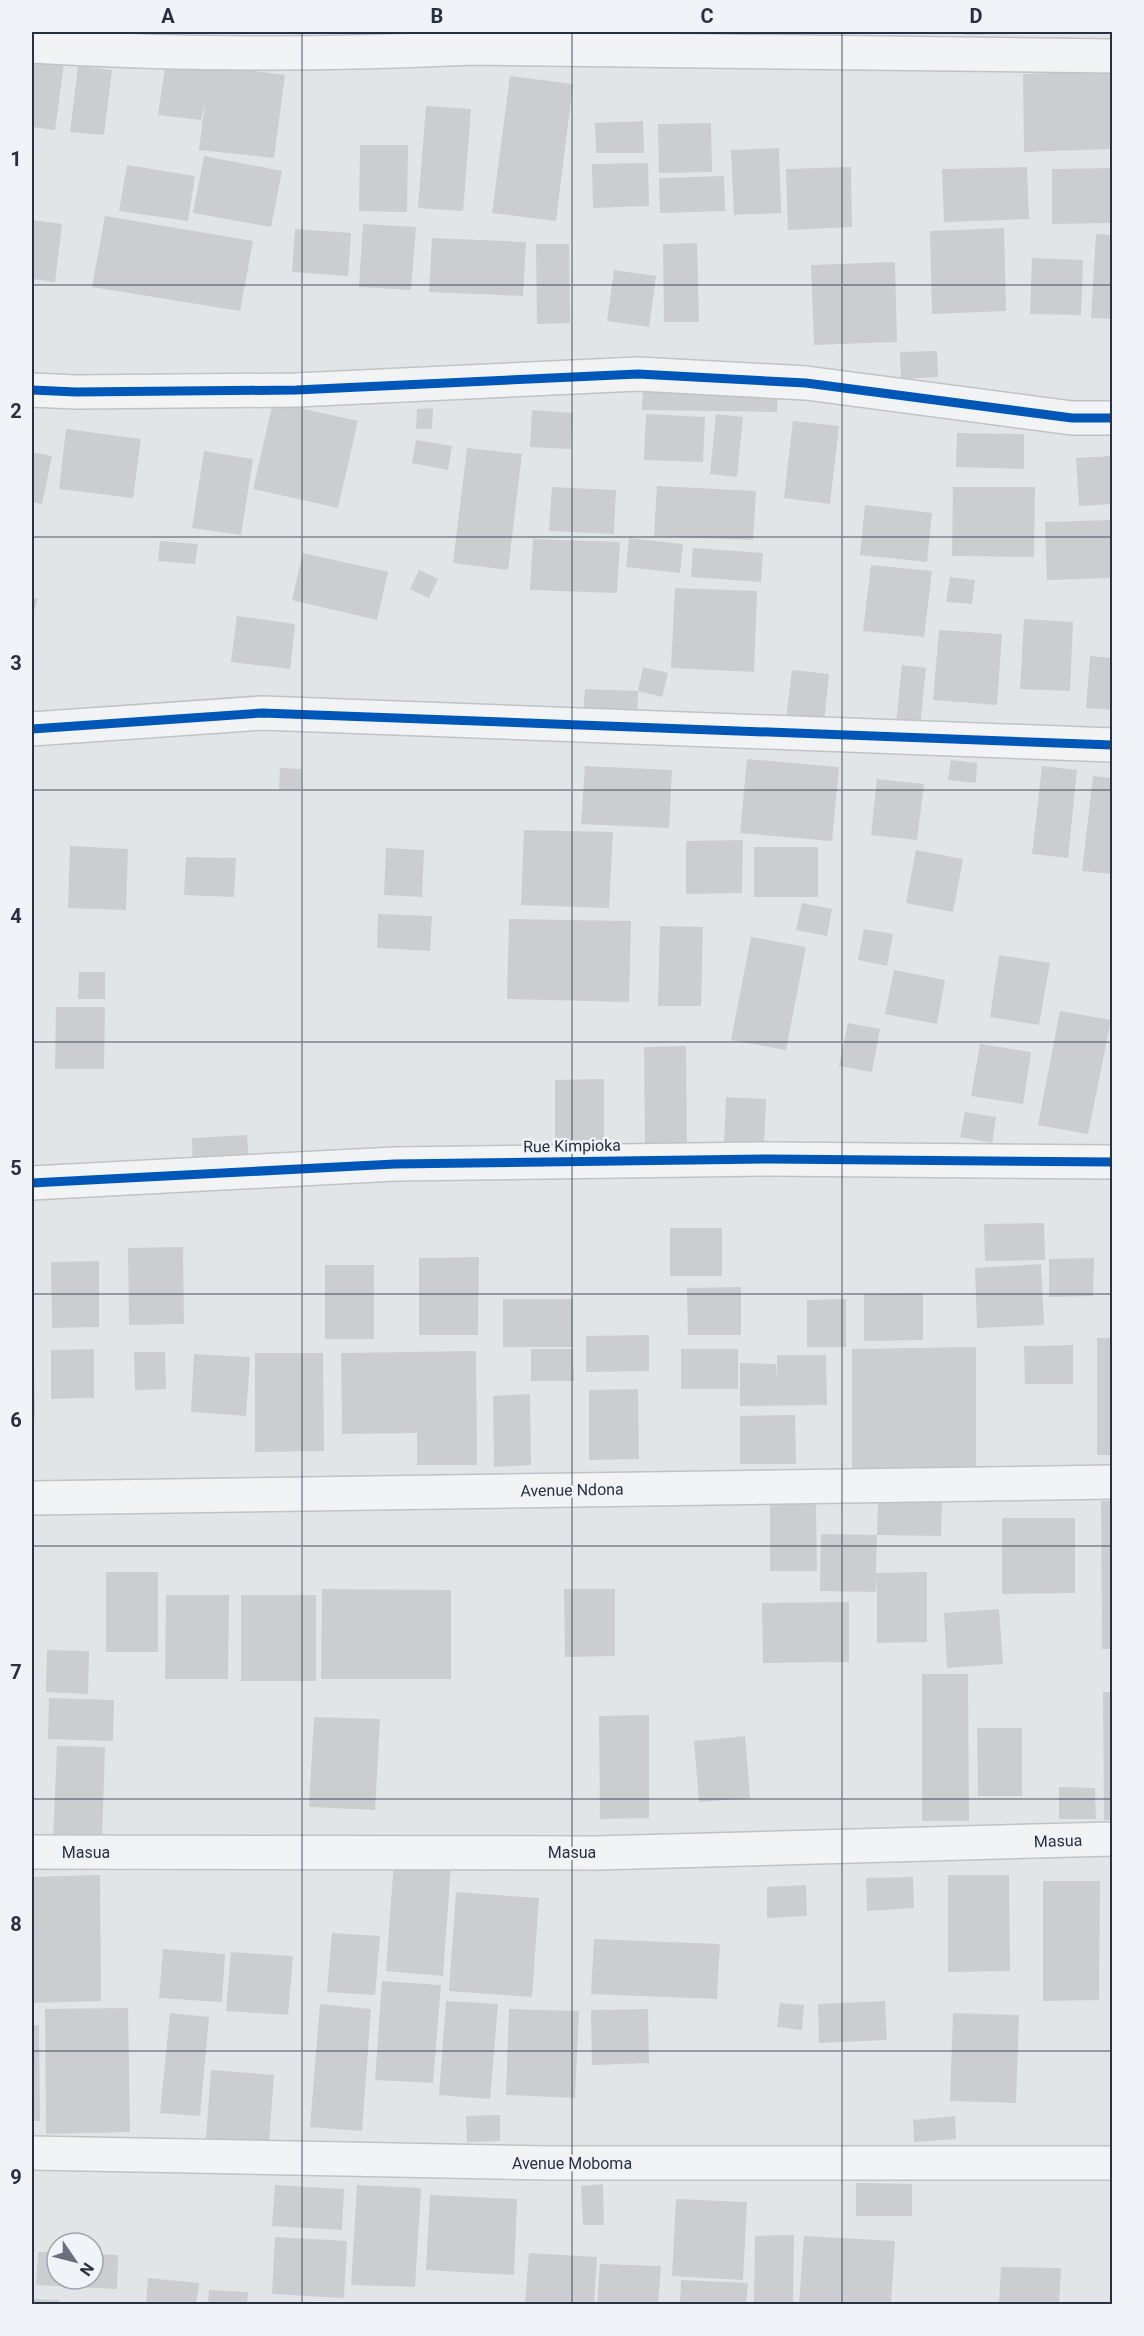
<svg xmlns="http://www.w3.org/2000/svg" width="1144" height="2336" font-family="Roboto,sans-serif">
<rect width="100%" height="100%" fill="#e2e5e8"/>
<g fill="#cbcdd0">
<path d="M64,32H143L142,43Z"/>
<path d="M964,32H1017V34L964,35Z"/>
<path d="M32,59L64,63L55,130L32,127Z"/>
<path d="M166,60L285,75L274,158L199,150L205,102L201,120L158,115Z"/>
<path d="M78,66L112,70L104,135L70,132Z"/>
<path d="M1112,71V149L1024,152L1023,74Z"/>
<path d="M510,76L573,84L556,221L492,213Z"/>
<path d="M426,106L471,109L463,211L418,208Z"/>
<path d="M643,121L644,153H596L595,123Z"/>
<path d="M711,123L712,172L659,173L658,124Z"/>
<path d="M360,145H408L407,212L359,211Z"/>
<path d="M779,148L781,213L734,215L731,150Z"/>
<path d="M204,156L282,171L271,227L193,213Z"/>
<path d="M648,163L649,206L593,208L592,164Z"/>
<path d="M127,165L195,176L188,221L119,211Z"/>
<path d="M851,167L852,227L788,230L786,169Z"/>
<path d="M1027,167L1029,219L944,222L942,169Z"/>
<path d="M1112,168V223L1052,224V169Z"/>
<path d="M724,176L725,211L660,213L659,178Z"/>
<path d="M105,216L253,241L240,311L92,287Z"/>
<path d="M32,220L62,224L55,282L32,279Z"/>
<path d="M363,224L416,227L411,290L359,287Z"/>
<path d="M1004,228L1006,311L932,314L930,231Z"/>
<path d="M295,229L351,233L348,276L292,272Z"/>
<path d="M1096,234L1112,235V319L1091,318Z"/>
<path d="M432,238L526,242L523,296L429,292Z"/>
<path d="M697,243L699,322H664L663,244Z"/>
<path d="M536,244H569L570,323L537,324Z"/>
<path d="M1032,258L1083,260L1081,315L1030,314Z"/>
<path d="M895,262L897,342L814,345L811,265Z"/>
<path d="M614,270L656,276L649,327L607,321Z"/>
<path d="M937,351L938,377L901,379L900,352Z"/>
<path d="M643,386L778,387L777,412L642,410Z"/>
<path d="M273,402L358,421L338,508L253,489Z"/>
<path d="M433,408L432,429H416L417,409Z"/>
<path d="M532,410L573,413L571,449L530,447Z"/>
<path d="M646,414L705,417L703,462L644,460Z"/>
<path d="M716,414L743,417L737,477L710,474Z"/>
<path d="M793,421L839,426L830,504L784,498Z"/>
<path d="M66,429L141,439L133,498L59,489Z"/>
<path d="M957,433L1024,434V469L956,467Z"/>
<path d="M416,440L452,446L448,470L412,463Z"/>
<path d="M467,448L522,454L508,570L453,563Z"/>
<path d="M204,451L253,459L241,535L192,528Z"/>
<path d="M32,452L52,456L42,504L32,502Z"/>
<path d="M1112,456V504L1079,506L1076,458Z"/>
<path d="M657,486L756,491L753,540L654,536Z"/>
<path d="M552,487L616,490L614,534L549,531Z"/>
<path d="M953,487H1035L1034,557L952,556Z"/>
<path d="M865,505L932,513L927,562L860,555Z"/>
<path d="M1112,520V578L1047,580L1045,522Z"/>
<path d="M629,538L683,544L680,573L626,567Z"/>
<path d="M533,539L620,542L617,593L530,590Z"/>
<path d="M160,541L198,544L195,564L158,561Z"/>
<path d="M693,548L763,553L761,582L691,577Z"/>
<path d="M303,553L388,572L377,620L292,600Z"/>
<path d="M871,565L932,571L924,637L863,631Z"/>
<path d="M419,570L438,579L429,598L410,589Z"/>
<path d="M950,577L975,580L972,604L946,602Z"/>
<path d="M675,588L757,591L754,672L671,668Z"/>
<path d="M32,597L38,599L32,618Z"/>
<path d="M237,616L295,624L290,669L231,662Z"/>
<path d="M1024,619L1073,622L1070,691L1020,689Z"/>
<path d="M939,630L1002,634L997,705L933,700Z"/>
<path d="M1090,656L1112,658V710L1086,708Z"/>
<path d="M902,665L926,668L920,726L896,724Z"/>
<path d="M643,667L668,673L662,697L638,691Z"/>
<path d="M792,670L829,674L824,723L786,719Z"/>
<path d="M585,689L638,691L637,719L583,716Z"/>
<path d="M747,759L839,767L832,841L740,833Z"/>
<path d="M951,760L977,763L976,783L948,780Z"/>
<path d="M585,766L672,770L669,828L581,824Z"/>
<path d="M1042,766L1077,770L1068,858L1032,854Z"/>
<path d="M280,768L301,769V789H279Z"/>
<path d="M1093,776L1112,778V874L1082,871Z"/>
<path d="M877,779L924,784L917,840L871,835Z"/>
<path d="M524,830L613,832L609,908L521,905Z"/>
<path d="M743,840L742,893L686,894V841Z"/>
<path d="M70,846L128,849L126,910L68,908Z"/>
<rect x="754" y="847" width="64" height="50"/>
<path d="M386,848L424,850L422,897L384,895Z"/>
<path d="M916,850L963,859L953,912L906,903Z"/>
<path d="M186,857L236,858L234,897L184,895Z"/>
<path d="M802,903L832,909L827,936L796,930Z"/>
<path d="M378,914L432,916L430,951L377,948Z"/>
<path d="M509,919L631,921L629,1002L507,999Z"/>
<path d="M660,926L703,927L701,1006H658Z"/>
<path d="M864,929L893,934L887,966L858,960Z"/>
<path d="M751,937L806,947L786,1050L731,1040Z"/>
<path d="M999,955L1050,963L1039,1025L990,1017Z"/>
<path d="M894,970L945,980L937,1024L885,1014Z"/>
<path d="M79,972H105V999H78Z"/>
<path d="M56,1007H105L104,1069H55Z"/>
<path d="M1060,1011L1111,1020L1088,1134L1038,1125Z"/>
<path d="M848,1023L880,1029L872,1072L839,1066Z"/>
<path d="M980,1044L1031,1052L1023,1104L971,1096Z"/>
<path d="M686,1046L687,1150H645L644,1047Z"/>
<path d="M604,1079V1147H555V1080Z"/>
<path d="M726,1097L766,1099L764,1146L724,1144Z"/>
<path d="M965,1112L996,1117L992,1143L960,1137Z"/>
<path d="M247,1135L249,1166L193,1169L192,1138Z"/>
<path d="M1044,1223L1045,1260L985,1261L984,1224Z"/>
<rect x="670" y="1228" width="52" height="48"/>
<path d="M183,1247L184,1324L129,1325L128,1248Z"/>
<path d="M479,1257L478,1335H419V1258Z"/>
<path d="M1094,1258L1093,1296L1049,1297V1259Z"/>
<path d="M99,1261V1327L52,1328L51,1262Z"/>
<path d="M1041,1264L1044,1325L977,1328L975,1268Z"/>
<rect x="325" y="1265" width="49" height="74"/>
<path d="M741,1287V1335H688L687,1288Z"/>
<path d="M923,1293V1340L864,1341V1294Z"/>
<rect x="503" y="1299" width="70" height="48"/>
<path d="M846,1299V1347H807V1300Z"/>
<path d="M649,1335V1371L586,1372V1336Z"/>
<rect x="1097" y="1338" width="15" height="117"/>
<path d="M1073,1345V1384H1025L1024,1346Z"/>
<path d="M976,1347V1471L852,1472V1349Z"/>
<path d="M94,1349V1398L51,1399V1350Z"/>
<path d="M531,1349H573L574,1381H531Z"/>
<rect x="681" y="1349" width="57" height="40"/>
<path d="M476,1351L477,1465H417V1433L342,1434L341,1353Z"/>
<path d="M134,1352H165L166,1389L135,1390Z"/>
<path d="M255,1353H323L324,1451L255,1452Z"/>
<path d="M194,1354L250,1357L246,1416L191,1412Z"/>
<path d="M777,1355H826L827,1405L740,1406V1363L776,1364L777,1382Z"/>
<path d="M32,1360H34L35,1418H32Z"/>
<path d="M638,1389L639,1459L589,1460V1390Z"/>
<path d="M530,1394L531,1465L494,1467L493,1396Z"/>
<path d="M795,1415L796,1464H740V1416Z"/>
<path d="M878,1500L942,1502L941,1536L877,1535Z"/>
<path d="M1101,1501H1112V1649H1102Z"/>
<path d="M770,1504H816L817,1571H770Z"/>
<path d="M1002,1518H1075V1593L1002,1594Z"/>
<path d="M821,1534L877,1535L876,1573L927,1572V1642L877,1643V1575L876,1592L820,1591Z"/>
<rect x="106" y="1572" width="52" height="80"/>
<path d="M322,1589L451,1590V1679H321Z"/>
<path d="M564,1589H615V1656L565,1657Z"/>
<path d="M166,1595H229L228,1679H165Z"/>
<rect x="241" y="1595" width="75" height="86"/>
<path d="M849,1602V1662L763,1663L762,1603Z"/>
<path d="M999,1609L1003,1664L947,1668L944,1613Z"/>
<path d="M47,1650L89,1651L88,1694L46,1692Z"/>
<path d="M922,1674H968L969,1821H922Z"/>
<path d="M1103,1692H1112V1820H1104Z"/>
<path d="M49,1698L114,1700L113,1741L48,1739Z"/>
<path d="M649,1715V1818L600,1819L599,1716Z"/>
<path d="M314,1717L380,1719L375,1810L309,1807Z"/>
<path d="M977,1728H1022V1796H978Z"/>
<path d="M745,1736L750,1798L699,1802L694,1741Z"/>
<path d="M57,1746L105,1747L102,1842L53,1841Z"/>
<path d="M1059,1787L1095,1788L1096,1819H1059Z"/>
<path d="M394,1860L451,1864L443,1976L386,1971Z"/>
<path d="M100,1875L101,2001L32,2003V1877Z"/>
<path d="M948,1875H1009L1010,1971L948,1972Z"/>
<path d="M913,1877L914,1908L867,1911L866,1878Z"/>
<path d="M1043,1881H1100L1099,2000L1043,2001Z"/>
<path d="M806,1885L807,1916L767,1918V1887Z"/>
<path d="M456,1892L539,1898L532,1997L449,1991Z"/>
<path d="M332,1933L380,1936L375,1995L327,1992Z"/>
<path d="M594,1939L720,1944L717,1999L591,1994Z"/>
<path d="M163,1949L225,1954L222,2002L159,1998Z"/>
<path d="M231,1952L293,1956L288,2015L226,2011Z"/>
<path d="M382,1981L441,1985L433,2083L375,2080Z"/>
<path d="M446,2001L498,2004L490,2099L439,2095Z"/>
<path d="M885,2001L887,2040L819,2043L818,2004Z"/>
<path d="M780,2003L804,2005L802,2030L777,2027Z"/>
<path d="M320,2004L371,2009L362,2131L310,2127Z"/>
<path d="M128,2008L130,2132L46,2134L45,2009Z"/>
<path d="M509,2009L579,2011L575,2098L506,2095Z"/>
<path d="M648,2009L649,2063L592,2065L591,2010Z"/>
<path d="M170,2013L209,2017L200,2116L160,2113Z"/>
<path d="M953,2013L1019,2015L1016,2103L950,2101Z"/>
<path d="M32,2025H39L40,2121H32Z"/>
<path d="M211,2070L274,2075L269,2143L206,2138Z"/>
<path d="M500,2115V2141L467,2142L466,2116Z"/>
<path d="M955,2116L956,2139L914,2142L913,2120Z"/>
<path d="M856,2183L912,2184V2216H856Z"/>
<path d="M603,2184L604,2225H583L581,2186Z"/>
<path d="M275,2185L344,2189L342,2230L272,2226Z"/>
<path d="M357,2185L421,2188L415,2287L351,2285Z"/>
<path d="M430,2195L517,2199L514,2275L426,2270Z"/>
<path d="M676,2199L747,2202L743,2280L672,2276Z"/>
<path d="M794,2235L793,2304H754L755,2236Z"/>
<path d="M804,2236L895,2241L891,2304H799Z"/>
<path d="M275,2237L347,2241L344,2298L272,2294Z"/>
<path d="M38,2252H57V2279H93V2254L118,2255L117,2289L36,2285Z"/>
<path d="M529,2253L597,2257L594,2304H525Z"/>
<path d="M600,2264L661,2266L658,2304H597Z"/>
<path d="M1001,2267L1061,2268L1059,2304H999Z"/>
<path d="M148,2278L199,2283L196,2304H146Z"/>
<path d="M681,2280L748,2283L746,2304H680Z"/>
<path d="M209,2290L248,2292L247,2304H208Z"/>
<path d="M32,2299L59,2300L58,2304H32Z"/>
</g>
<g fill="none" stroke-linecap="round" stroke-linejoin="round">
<defs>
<g id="minor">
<path d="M32,46C178,55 325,55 472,48L1112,56"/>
<path d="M32,390L76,392L296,390L638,374L806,383L1072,418H1112"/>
<path d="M32,729L262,713L1112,745"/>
<path d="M32,1183L395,1164L770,1159L1112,1162"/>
<path d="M32,1498L1112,1482"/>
<path d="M32,1852L597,1853L1112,1839"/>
<path d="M32,2153L551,2163H1112"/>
</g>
</defs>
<use href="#minor" stroke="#c0c3c6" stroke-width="36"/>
<use href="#minor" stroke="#f2f3f4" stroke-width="33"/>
<defs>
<g id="cycleway">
<path d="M32,390L76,392L296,390L638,374L806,383L1072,418H1112"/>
<path d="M32,729L262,713L1112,745"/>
<path d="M32,1183L395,1164L770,1159L1112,1162"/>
</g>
</defs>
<use href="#cycleway" stroke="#f0f3f7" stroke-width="13"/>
<use href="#cycleway" stroke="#0057b8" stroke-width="9"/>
</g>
<path fill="none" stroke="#273143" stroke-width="1.5" stroke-opacity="0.55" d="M302,32V2304M572,32V2304M842,32V2304M32,285H1112M32,537H1112M32,790H1112M32,1042H1112M32,1294H1112M32,1546H1112M32,1799H1112M32,2051H1112"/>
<g text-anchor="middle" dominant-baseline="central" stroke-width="5" stroke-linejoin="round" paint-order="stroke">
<g font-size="16" fill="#273143" stroke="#f0f3f7">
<text transform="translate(572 1146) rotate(-1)">Rue Kimpioka</text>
<text transform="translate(572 1490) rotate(-1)">Avenue Ndona</text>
<text transform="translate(1058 1841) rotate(-2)">Masua</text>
<text x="86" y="1852">Masua</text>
<text x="572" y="1852">Masua</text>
<text x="572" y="2163">Avenue Moboma</text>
</g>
</g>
<rect width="1144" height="2336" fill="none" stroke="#f0f3f7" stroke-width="66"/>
<g transform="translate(75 2261) rotate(125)"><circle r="28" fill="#f0f3f7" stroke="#a0a5af" stroke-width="1.5"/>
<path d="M0-4.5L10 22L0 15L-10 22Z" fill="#68707d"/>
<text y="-9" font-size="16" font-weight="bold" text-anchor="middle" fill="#273143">N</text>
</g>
<rect x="33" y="33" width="1078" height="2270" fill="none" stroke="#273143" stroke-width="2"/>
<g font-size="20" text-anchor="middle" font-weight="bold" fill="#273143">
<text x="168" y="23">A</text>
<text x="437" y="23">B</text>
<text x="707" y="23">C</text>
<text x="976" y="23">D</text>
<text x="16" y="166">1</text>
<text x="16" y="418">2</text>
<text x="16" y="670">3</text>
<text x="16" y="923">4</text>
<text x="16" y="1175">5</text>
<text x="16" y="1427">6</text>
<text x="16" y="1679">7</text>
<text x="16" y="1931">8</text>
<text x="16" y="2184">9</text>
</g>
</svg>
